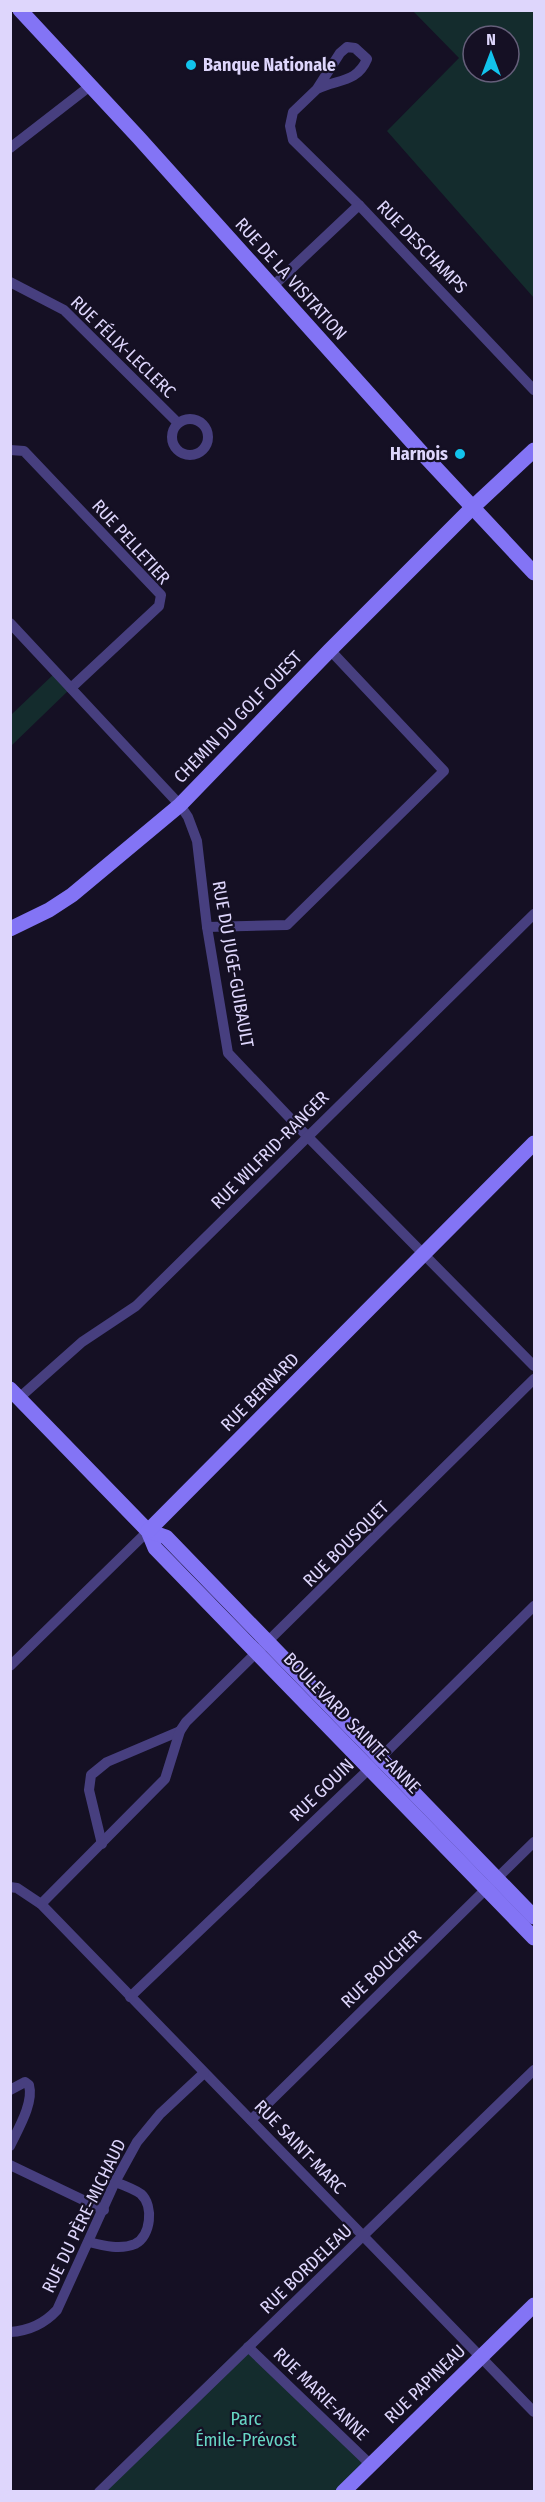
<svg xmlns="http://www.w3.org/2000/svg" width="545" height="2502" font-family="'Fira Sans Condensed',sans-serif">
<rect width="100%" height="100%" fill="#151024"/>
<g fill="#142c2d" fill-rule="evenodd">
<path d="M413,11H534V298L387,131L459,58ZM473,36H509V72H473Z"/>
<path d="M56,672L71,688L11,746V715Z"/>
<path d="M247,2341L367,2465L340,2491L95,2492Z"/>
</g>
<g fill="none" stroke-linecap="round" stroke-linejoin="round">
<g stroke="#473f7f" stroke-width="10">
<path d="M317,89C338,79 357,83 367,59L355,48L347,47L340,53L317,89L293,112L290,126L293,140L359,205L534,390"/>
<path d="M10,148L90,86"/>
<path d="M10,282L64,310L178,423"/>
<path d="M272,287L359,205"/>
<circle cx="190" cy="437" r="18"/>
<path d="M10,450L24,451L161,595L159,606L71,688"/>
<path d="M10,623L180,805L188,817L197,841L207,927L228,1053L308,1137L534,1366"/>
<path d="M207,927L287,925L444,771L330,650"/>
<path d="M19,1398L82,1342L136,1306L534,914"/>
<path d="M10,1666L148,1531"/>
<path d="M102,1844L89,1790L91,1775L107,1762L180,1731"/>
<path d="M10,1887L17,1888L41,1904L534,2412"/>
<path d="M41,1904L165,1779L180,1731L186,1722L534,1379"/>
<path d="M130,1997L369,1769L534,1606"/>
<path d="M10,2090L25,2082L29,2085C34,2103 18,2129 10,2146"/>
<path d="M251,2120L534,1842"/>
<path d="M10,2165L104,2210"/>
<path d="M89,2242C104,2246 121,2250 135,2244C151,2236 154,2206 141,2194C134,2189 123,2185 115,2182"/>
<path d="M10,2332C29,2331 45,2323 57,2310L115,2182L137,2142L160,2114L204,2073"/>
<path d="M248,2347L371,2465"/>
<path d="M99,2492L534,2070"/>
</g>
<g stroke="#8374f5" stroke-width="15">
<path d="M20,10L139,138L421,452L534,573"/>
<path d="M10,929L49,910L72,895L180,805L330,650L473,507L534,450"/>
<path d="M10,1389L148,1531L155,1548L534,1938"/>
<path d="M148,1531L166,1537L534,1917"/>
<path d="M148,1531L534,1143"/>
<path d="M343,2492L534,2305"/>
</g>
</g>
<g fill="#12c3ec" stroke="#151024" stroke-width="2">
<circle cx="191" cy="65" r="6"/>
<circle cx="460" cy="454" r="6"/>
</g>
<g text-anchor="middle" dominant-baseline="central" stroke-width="4.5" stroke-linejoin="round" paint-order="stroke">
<g font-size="18" font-weight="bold" fill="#ded6fc" stroke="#151024" text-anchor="start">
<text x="203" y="65">Banque Nationale</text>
<text x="448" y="454" text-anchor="end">Harnois</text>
</g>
<g font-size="18" fill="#ded6fc" stroke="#151024">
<text transform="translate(422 247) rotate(46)">RUE DESCHAMPS</text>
<text transform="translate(291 279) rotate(48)">RUE DE LA VISITATION</text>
<text transform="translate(123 347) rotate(44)">RUE FÉLIX-LECLERC</text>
<text transform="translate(131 542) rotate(48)">RUE PELLETIER</text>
<text transform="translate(238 717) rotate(-46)">CHEMIN DU GOLF OUEST</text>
<text transform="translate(233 964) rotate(80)">RUE DU JUGE-GUIBAULT</text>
<text transform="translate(270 1150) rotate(-45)">RUE WILFRID-RANGER</text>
<text transform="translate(260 1392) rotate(-45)">RUE BERNARD</text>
<text transform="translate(346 1544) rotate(-45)">RUE BOUSQUET</text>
<text transform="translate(352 1723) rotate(46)">BOULEVARD SAINTE-ANNE</text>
<text transform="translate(322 1790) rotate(-44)">RUE GOUIN</text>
<text transform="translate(381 1969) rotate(-44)">RUE BOUCHER</text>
<text transform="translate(300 2147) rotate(46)">RUE SAINT-MARC</text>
<text transform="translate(84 2216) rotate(-64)">RUE DU PÈRE-MICHAUD</text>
<text transform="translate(306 2269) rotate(-44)">RUE BORDELEAU</text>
<text transform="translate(425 2384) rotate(-44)">RUE PAPINEAU</text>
<text transform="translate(321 2394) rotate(44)">RUE MARIE-ANNE</text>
</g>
<g font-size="18" fill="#67d7c5" stroke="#151024">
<text x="246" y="2419">Parc<tspan x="246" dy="21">Émile-Prévost</tspan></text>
</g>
</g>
<rect width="545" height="2502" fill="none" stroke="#ded6fc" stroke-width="24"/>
<g transform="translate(491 54)"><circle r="28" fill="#151024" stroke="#655f7a" stroke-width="1.5"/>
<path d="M0-4.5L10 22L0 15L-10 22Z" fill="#12c3ec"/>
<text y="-9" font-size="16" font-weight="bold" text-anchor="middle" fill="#ded6fc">N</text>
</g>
</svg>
